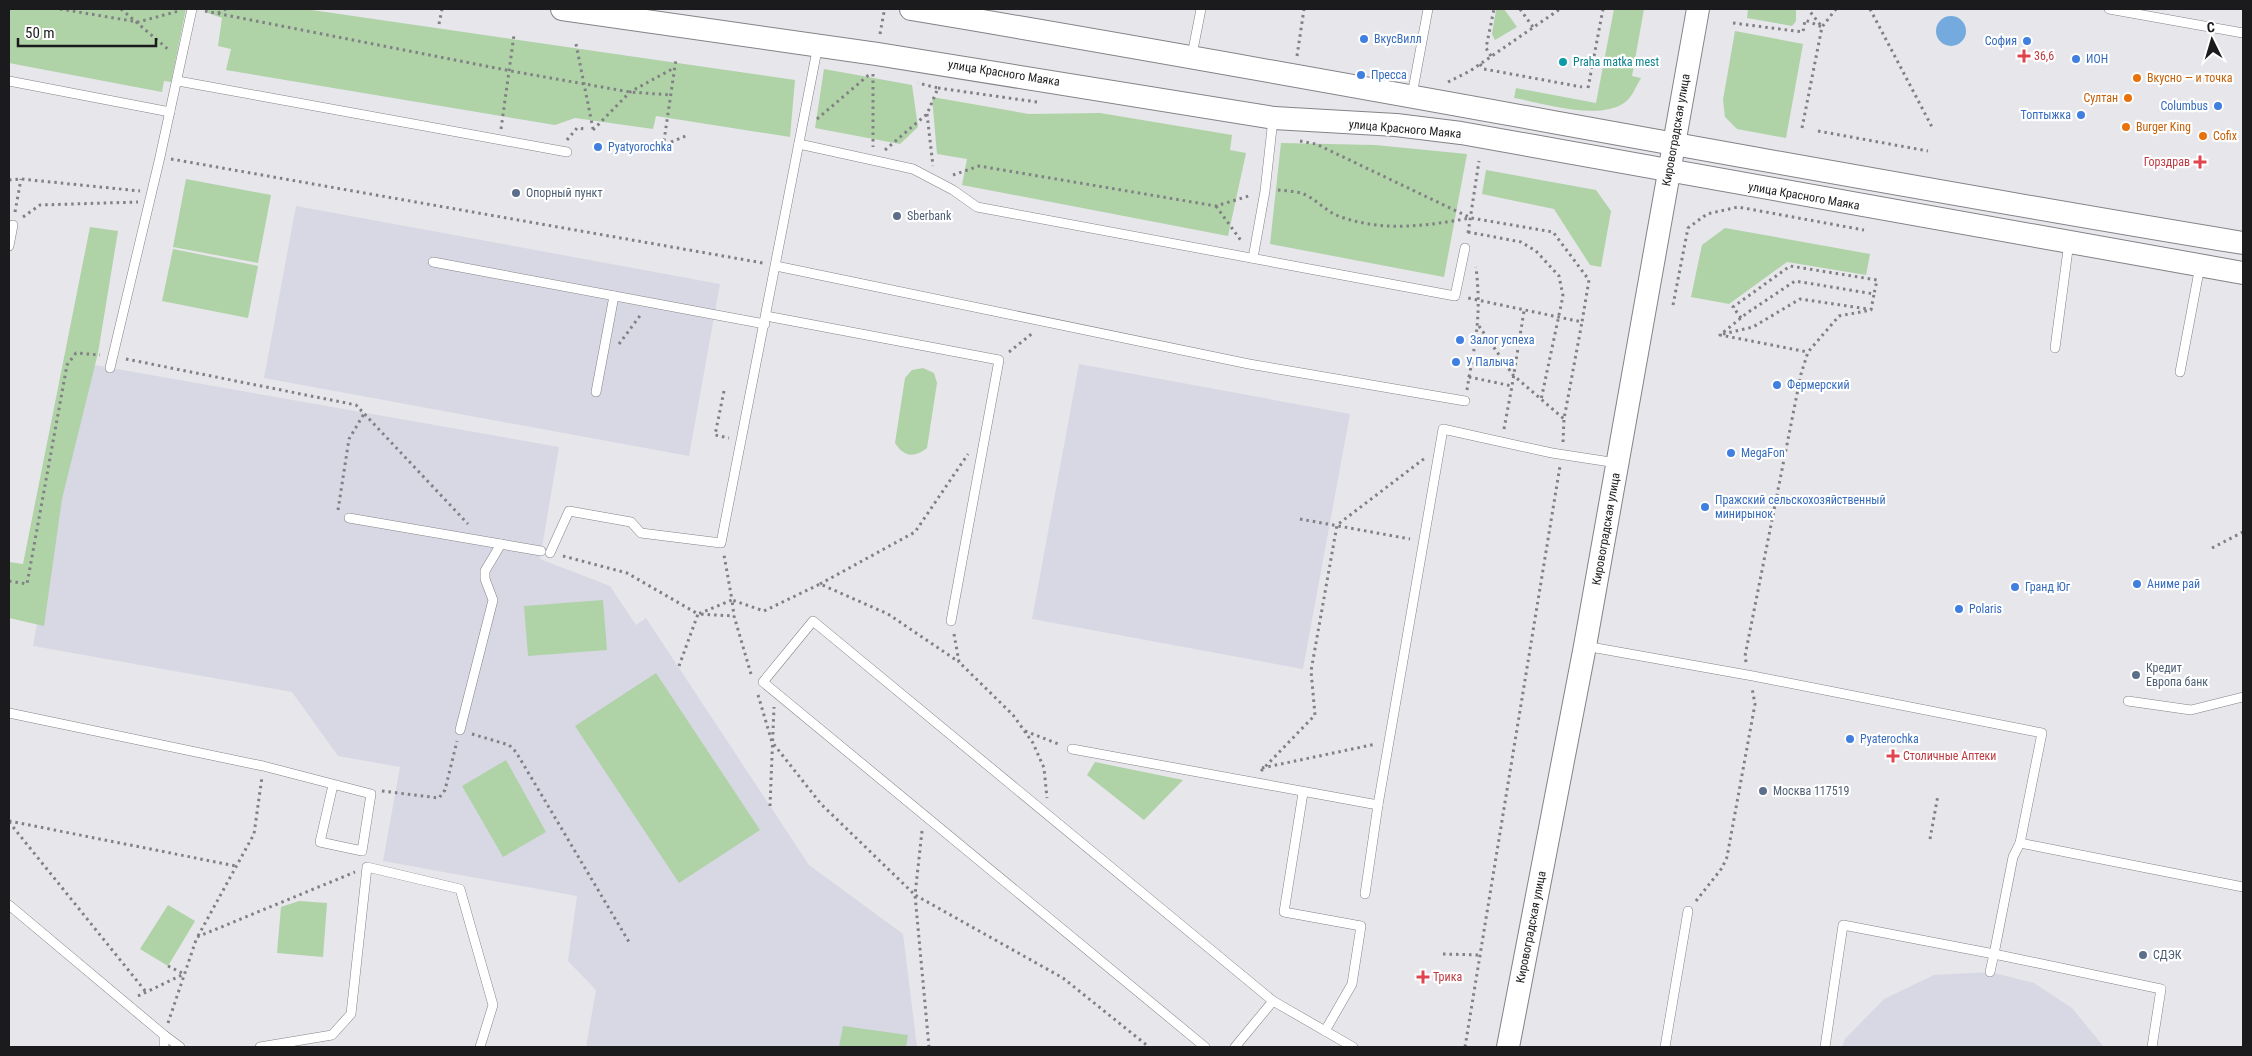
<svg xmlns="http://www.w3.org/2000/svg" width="2252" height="1056" font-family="'Roboto Condensed',sans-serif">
<rect width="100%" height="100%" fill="#e6e6eb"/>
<g fill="#d8d8e4">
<path d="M296,206L720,284L689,456L264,378Z"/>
<path d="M83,363L559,447L540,559L610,586L636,625L646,618L809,865L903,934L917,1047H586L596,990L568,961L577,896L383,861L400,767L338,756L292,692L33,646Z"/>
<path d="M1079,364L1350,414L1303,669L1032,619Z"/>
<path d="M1990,972L2034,983L2072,1008L2104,1047H1842L1845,1039L1884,999L1934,975Z"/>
</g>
<g fill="#afd2a7">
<path d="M9,9H186L171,82L164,81L162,92L9,63Z"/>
<path d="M206,9H305L795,80L790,137L656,116L653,129L575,118L555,125L226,70L231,49L218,46L222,18L205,12Z"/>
<path d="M1499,9H1504L1517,27L1495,40L1492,34L1496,10Z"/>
<path d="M1614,9H1644L1632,76L1641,78C1636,86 1632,98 1624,103C1597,121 1544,103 1514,98L1516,88L1596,103Z"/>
<path d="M1748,9H1796V21L1792,26L1747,18Z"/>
<path d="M1735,31L1803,44L1786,138L1737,129L1725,117L1723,100Z"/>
<path d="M824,69L912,85L918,127L900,144L815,128Z"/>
<path d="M932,97L1029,114L1100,113L1232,135L1230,150L1246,153L1228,236L962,185L967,159L937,154Z"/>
<path d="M1281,143L1375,145L1467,154L1444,277L1270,244Z"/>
<path d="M1486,170L1596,190L1611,211L1601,267L1590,265L1554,209L1482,194Z"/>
<path d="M186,179L271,195L258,263L173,247Z"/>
<path d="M90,227L118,231L98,353L62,499L44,626L9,618V562L23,564Z"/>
<path d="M1725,228L1870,254L1866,275L1787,262L1729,304L1691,297L1702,245Z"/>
<path d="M173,249L258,266L248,318L162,301Z"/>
<path d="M923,368L934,373L937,383L927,448C914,458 904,457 895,443L905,378L912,370Z"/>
<path d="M603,600L607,650L528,656L524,606Z"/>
<path d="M656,673L760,830L679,883L575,726Z"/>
<path d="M506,760L546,832L503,857L462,786Z"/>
<path d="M1095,762L1183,780L1144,820L1087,775Z"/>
<path d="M299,901L327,903L323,957L277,953L281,907Z"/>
<path d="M168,905L195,921L168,966L140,949Z"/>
<path d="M843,1026L908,1035L906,1047H839Z"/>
</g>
<circle fill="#74aadd" cx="1951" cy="31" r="15"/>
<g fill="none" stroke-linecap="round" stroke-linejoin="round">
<defs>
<g id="service">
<path d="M2109,9L2243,33"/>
<path d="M1192,55L1201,9"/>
<path d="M9,81L170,112"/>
<path d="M178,81L567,152"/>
<path d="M1412,95L1428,9"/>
<path d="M799,144L913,169L953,190L977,207L1455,296L1465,248"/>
<path d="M9,246L13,225"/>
<path d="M1253,258L1265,191L1273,119"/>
<path d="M433,262L765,324"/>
<path d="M776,266L1249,364L1465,401"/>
<path d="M766,316L999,360L951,621"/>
<path d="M2055,348L2069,242"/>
<path d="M110,368L160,157L192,9"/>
<path d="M2180,372L2200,266"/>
<path d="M596,392L614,296"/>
<path d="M349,518L541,551"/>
<path d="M550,553L569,511L631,522L641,533L721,543L818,45"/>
<path d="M1585,646L1753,676L2042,733L2020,843L2243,887"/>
<path d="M2128,701L2191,710L2243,697"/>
<path d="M9,713L263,766L371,794L362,851L320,842L333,785"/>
<path d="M460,730L493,600L485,579V571L501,544"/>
<path d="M1072,749L1378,805"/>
<path d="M1303,793L1284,912L1361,926L1352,984L1325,1031"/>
<path d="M1365,894L1378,805L1443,429L1552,453L1617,463"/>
<path d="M9,905L164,1035V1047"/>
<path d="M1990,972L1994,954L2161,989L2152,1047"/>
<path d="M164,1035L180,1047"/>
<path d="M260,1047L332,1035L351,1014L367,867L460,889L493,1005L480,1047"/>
<path d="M1205,1047L763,682L813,621L1273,1001L1353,1047"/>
<path d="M1235,1047L1273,1001"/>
<path d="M1665,1047L1688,911"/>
<path d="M1825,1047L1843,925L1994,954L2013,857L2020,843"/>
</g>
<g id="tertiary">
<path d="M562,9L877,54L1274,118L1396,125L1461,133L2243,273"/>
<path d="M911,9C1356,83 1798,170 2243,243"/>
<path d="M1508,1047L1585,646L1698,9"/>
</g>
</defs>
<use href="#service" stroke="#838387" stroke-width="10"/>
<use href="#tertiary" stroke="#838387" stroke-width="24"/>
<g stroke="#818185" stroke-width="3" stroke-dasharray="2.5 4" stroke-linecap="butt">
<path d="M60,9L138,22L179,11"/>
<path d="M121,9L170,51"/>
<path d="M1520,9L1533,27"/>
<path d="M1870,9L1932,127"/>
<path d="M205,11L511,71L630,92L671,95"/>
<path d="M218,13L226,9"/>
<path d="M1733,23L1803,32L1805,20L1822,27L1808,9"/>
<path d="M439,24L442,9"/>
<path d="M880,34L884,12"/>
<path d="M576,44L593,129"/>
<path d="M1297,56L1304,9"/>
<path d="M1491,56L1486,48L1494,9"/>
<path d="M1480,64L1484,69L1582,87"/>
<path d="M873,74V147"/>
<path d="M1448,82L1470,71L1560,9"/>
<path d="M938,88L1037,102"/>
<path d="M1588,88L1603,9"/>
<path d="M927,114L933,166"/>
<path d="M817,119L871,73"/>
<path d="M1802,128L1822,27L1836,9"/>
<path d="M501,129L514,35"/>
<path d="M593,130L630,92L674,68"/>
<path d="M1818,131L1928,151"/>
<path d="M567,140L577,128L585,129"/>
<path d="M664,141L676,59"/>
<path d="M1300,141L1316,144L1471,218L1553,232L1589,280L1582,322L1468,298"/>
<path d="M671,142L688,135"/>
<path d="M885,150L927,114L938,88L918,83"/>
<path d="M171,159L763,263"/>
<path d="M953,175L979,166L1216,206L1252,195"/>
<path d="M9,180L21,179L140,191"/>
<path d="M1278,190C1288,191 1299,191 1308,196C1320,203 1327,212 1341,217C1384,232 1426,226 1470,218"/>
<path d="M1216,206L1242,242"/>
<path d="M15,212L21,179"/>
<path d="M23,217L40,205L138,202"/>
<path d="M1468,232L1521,242L1536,251L1559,276L1563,296L1541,400"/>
<path d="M1468,233L1479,161"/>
<path d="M1673,305L1688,228L1707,214L1738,207L1864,230"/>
<path d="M1741,318L1733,307L1790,266L1877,280L1874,294"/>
<path d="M1479,326L1513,375L1564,419"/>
<path d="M1723,334L1753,327L1800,299L1868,309"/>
<path d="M619,344L642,313"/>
<path d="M1009,352L1034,332"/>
<path d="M126,359L356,405L468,524"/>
<path d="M1469,377C1477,335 1481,311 1476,267"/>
<path d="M1467,390L1469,377L1512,386L1524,311"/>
<path d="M724,391L715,435L729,438"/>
<path d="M1504,429L1512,386"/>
<path d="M1563,442L1564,419L1582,322"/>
<path d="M338,510L349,439L365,412"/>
<path d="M1300,519L1410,539"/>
<path d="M2212,548L2243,532"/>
<path d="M563,556L627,573L698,614L732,600L724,555"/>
<path d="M9,581L27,584L67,365L76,353L100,355"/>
<path d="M820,584L915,532L968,454"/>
<path d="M954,634L959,662L1013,715L1033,743L1044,768L1047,798"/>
<path d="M1746,662L1745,656L1801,374L1808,352L1839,316L1871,310L1874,294L1795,281L1747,313L1720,335L1808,352"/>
<path d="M679,666L698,614L734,616"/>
<path d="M751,674L734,616L732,600L764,611L820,584L888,614L959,662"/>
<path d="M758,695L772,742L821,804L915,895L929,1047"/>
<path d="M1025,731L1061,745"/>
<path d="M472,734L509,745L516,752L629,942"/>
<path d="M1262,768L1376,744"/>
<path d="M1261,771L1315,715L1311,671L1337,525L1425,458"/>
<path d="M382,791L439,798L445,790L457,741"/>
<path d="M770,806L774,707"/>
<path d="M9,821L236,866"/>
<path d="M9,822L146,992"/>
<path d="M922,831L915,895L1063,978L1149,1047"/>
<path d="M1930,839L1938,795"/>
<path d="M1696,901L1722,868L1727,857L1755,704L1752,688"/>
<path d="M198,936L254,834L262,777"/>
<path d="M1443,954L1480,955"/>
<path d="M168,966L184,974"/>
<path d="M138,996L184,974"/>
<path d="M168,1023L197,937L355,872"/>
<path d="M1465,1047L1560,466"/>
</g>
<use href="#service" stroke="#fff" stroke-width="9"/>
<use href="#tertiary" stroke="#fff" stroke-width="22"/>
</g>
<g fill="#3f7fe0" stroke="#fff" stroke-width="2">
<circle cx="1364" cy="39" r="5"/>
<circle cx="2027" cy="41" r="5"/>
<circle cx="2076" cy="59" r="5"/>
<circle cx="1361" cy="75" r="5"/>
<circle cx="2218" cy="106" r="5"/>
<circle cx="2081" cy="115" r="5"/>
<circle cx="598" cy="147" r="5"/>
<circle cx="1460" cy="340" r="5"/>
<circle cx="1456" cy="362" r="5"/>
<circle cx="1777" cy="385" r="5"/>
<circle cx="1731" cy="453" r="5"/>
<circle cx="1705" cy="507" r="5"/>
<circle cx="2137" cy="584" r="5"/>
<circle cx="2015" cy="587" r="5"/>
<circle cx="1959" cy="609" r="5"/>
<circle cx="1850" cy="739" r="5"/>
</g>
<g fill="#e0444e" stroke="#fff" stroke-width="2">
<path d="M2021.5 48.5h5v5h5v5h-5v5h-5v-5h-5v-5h5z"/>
<path d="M2197.5 154.5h5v5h5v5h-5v5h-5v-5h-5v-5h5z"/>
<path d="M1890.5 748.5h5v5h5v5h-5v5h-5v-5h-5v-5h5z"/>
<path d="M1420.5 969.5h5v5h5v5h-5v5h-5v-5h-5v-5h5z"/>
</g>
<circle fill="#0f9aa8" stroke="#fff" stroke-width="2" cx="1563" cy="62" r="5"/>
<g fill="#e8710a" stroke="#fff" stroke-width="2">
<circle cx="2137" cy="78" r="5"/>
<circle cx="2128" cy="98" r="5"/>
<circle cx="2126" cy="127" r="5"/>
<circle cx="2203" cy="136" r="5"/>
</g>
<g fill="#5c6f8a" stroke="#fff" stroke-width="2">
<circle cx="516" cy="193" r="5"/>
<circle cx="897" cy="216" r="5"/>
<circle cx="2136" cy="675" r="5"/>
<circle cx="1763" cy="791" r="5"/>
<circle cx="2143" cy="955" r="5"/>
</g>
<g text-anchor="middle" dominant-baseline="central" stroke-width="4.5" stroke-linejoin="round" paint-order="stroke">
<g font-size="12" fill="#366cbe" stroke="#fff" text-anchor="start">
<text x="1374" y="39">ВкусВилл</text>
<text x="2017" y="41" text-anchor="end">София</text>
<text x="2086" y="59">ИОН</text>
<text x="1371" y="75">Пресса</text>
<text x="2208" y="106" text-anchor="end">Columbus</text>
<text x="2071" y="115" text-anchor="end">Топтыжка</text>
<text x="608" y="147">Pyatyorochka</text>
<text x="1470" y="340">Залог успеха</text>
<text x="1466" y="362">У Палыча</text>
<text x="1787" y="385">Фермерский</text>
<text x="1741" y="453">MegaFon</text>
<text x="1715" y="500">Пражский сельскохозяйственный<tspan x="1715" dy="14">минирынок</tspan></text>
<text x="2147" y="584">Аниме рай</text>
<text x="2025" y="587">Гранд Юг</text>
<text x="1969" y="609">Polaris</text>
<text x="1860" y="739">Pyaterochka</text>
</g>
<g font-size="12" fill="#be3a42" stroke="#fff" text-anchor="start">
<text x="2034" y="56">36,6</text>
<text x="2190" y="162" text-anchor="end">Горздрав</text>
<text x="1903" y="756">Столичные Аптеки</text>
<text x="1433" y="977">Трика</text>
</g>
<g font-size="12" fill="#0d838f" stroke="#fff" text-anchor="start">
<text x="1573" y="62">Praha matka mest</text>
</g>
<g font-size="12" fill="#1b1b1d" stroke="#fff">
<text transform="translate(1004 73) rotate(9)">улица Красного Маяка</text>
<text transform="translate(1405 129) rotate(5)">улица Красного Маяка</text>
<text transform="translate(1676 130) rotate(-80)">Кировоградская улица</text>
<text transform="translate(1804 196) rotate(10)">улица Красного Маяка</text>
<text transform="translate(1606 529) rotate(-80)">Кировоградская улица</text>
<text transform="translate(1531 927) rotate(-79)">Кировоградская улица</text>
</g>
<g font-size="12" fill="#c56008" stroke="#fff" text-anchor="start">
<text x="2147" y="78">Вкусно — и точка</text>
<text x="2118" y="98" text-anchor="end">Султан</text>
<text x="2136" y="127">Burger King</text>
<text x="2213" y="136">Cofix</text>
</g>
<g font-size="12" fill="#4e5e75" stroke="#fff" text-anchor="start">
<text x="526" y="193">Опорный пункт</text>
<text x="907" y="216">Sberbank</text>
<text x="2146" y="668">Кредит<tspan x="2146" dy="14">Европа банк</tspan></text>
<text x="1773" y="791">Москва 117519</text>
<text x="2153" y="955">СДЭК</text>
</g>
</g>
<rect width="2252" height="1056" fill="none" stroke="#1b1b1d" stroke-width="20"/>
<g transform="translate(2212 40) rotate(355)" stroke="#ffffff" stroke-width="4" paint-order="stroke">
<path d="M0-4L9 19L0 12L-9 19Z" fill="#1b1b1d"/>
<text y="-8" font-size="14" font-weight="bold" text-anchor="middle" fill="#1b1b1d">С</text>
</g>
<path d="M18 38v8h138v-8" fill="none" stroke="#1b1b1d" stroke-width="2.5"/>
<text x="25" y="38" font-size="15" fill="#1b1b1d" stroke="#ffffff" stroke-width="4" paint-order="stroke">50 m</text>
</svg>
